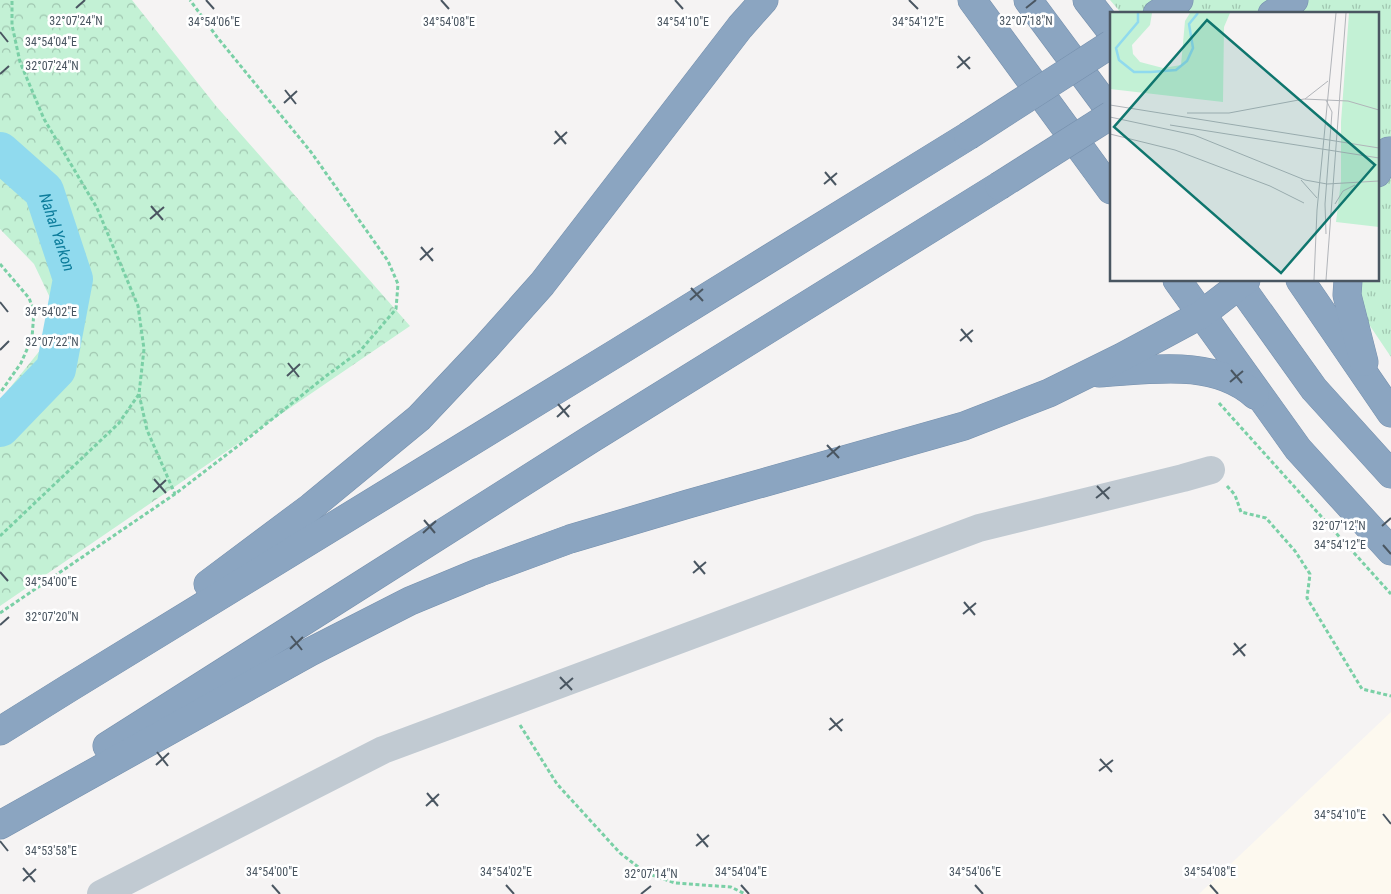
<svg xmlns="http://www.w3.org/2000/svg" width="1391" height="894" font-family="'Roboto Condensed',sans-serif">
<defs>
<pattern id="forest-crowns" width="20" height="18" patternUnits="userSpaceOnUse" patternTransform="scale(1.25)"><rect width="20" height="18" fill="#c3f1d5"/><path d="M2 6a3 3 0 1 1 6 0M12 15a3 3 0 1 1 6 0" fill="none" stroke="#a0c6b0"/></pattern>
<pattern id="park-tufts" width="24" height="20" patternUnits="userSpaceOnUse" patternTransform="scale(1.25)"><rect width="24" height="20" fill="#c3f1d5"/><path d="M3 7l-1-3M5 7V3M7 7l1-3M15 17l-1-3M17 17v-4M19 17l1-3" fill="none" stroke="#a0c6b0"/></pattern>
</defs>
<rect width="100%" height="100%" fill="#f5f3f3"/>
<path fill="#fdf9ef" d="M1391,712V894H1199Z"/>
<path fill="url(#forest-crowns)" d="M0,0H132L216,106L410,326L0,606V400L62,323L34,264L0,229Z"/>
<path fill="url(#park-tufts)" d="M1110,0H1391V357L1339,280H1377V14H1122Z"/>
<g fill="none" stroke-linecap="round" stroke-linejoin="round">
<path stroke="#90daee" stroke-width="40" id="s1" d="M0,152L44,191L73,279L56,369L0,427"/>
<defs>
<g id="highway">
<path d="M972,0L1111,190"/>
<path d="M1028,0L1111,112"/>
<path d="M1087,0L1111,31"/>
<path d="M1157,14L1179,0"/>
<path d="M1272,14L1294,0"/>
<path d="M1377,173L1389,151"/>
<path d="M1177,280L1298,449L1391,551"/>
<path d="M1236,280L1314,389L1391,474"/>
<path d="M1300,280L1391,413"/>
<path d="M1348,280L1347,295L1364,362"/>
<path d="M1099,373C1150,370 1213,358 1255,395"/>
<path d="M208,584L311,507L419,418L485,348L542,284L740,27L764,0"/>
<path d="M0,731L69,688L618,352L968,136"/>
<path d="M107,746L591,439L999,186"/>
<path d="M0,825L310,652L410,601L480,572L570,539L688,504L964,426L1049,393L1122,357L1202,314L1246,280"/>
</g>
</defs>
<use href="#highway" stroke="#7690ad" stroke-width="29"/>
<g stroke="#7ad0a6" stroke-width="3" stroke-dasharray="4 2.5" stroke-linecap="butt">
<path d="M0,264L29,298L34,311L32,338L21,363L0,393"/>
<path d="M139,394L147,430L175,494"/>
<path d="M1219,403L1391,594"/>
<path d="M1227,486L1235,495L1241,512L1266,518L1295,551L1310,574L1307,598L1362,689L1391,696"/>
<path d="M0,536L119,423L139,394L144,349L138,306L97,208L44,119L20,62L12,25V0"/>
<path d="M0,613L175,494L251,436L326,376L360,351L396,309L398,284L388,261L311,152L217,37L190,0"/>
<path d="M520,725L557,784L620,853L646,873L675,883L731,887L745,894"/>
</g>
<path stroke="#c1cad2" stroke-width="28" d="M101,894L383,750L979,528L1183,478L1211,470"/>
<use href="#highway" stroke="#8ba5c1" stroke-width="28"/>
<defs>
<g id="highway-bridge">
<path d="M968,136L1111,44"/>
<path d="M999,186L1111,115"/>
</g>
</defs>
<use href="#highway-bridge" stroke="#7690ad" stroke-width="29" stroke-linecap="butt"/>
<use href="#highway-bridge" stroke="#8ba5c1" stroke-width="28"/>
</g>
<path fill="none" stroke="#4a5661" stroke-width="2" d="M206,0L214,9M441,0L449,9M675,0L683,9M909,0L918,9M76,8L85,0M1026,8L1036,0M0,32L8,42M958,56L970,69M957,68L970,57M0,74L9,66M285,90L296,104M284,103L297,91M555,131L566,144M554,144L567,132M825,172L836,185M824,184L837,173M151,206L163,220M150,219L164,207M421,247L433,261M420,260L433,248M691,288L703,301M690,300L703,289M0,302L8,312M961,329L972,342M960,341L973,330M0,350L9,341M288,363L299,377M1231,370L1242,383M287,376L300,364M1230,382L1243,371M558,404L569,417M557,417L570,405M827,445L839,458M827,457L840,446M154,479L166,493M1097,486L1109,499M153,492L166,480M1096,498L1110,487M424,520L435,533M1382,526L1391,518M423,533L436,521M1383,545L1391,554M694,561L705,574M0,572L8,581M693,573L706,562M964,602L975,615M963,614L976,603M0,625L9,617M291,636L302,650M1234,643L1245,656M290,649L303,637M1233,655L1246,644M560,677L572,690M560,689L573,678M830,718L842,731M829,730L843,719M157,752L168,766M1100,759L1112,772M156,765L169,753M1099,771L1113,760M427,793L438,806M426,806L439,794M1383,814L1391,824M697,834L708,847M0,841L8,851M696,846L709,835M23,868L35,882M23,881L36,869M272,885L280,894M506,885L514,894M741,885L749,894M975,885L983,894M1210,885L1218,894M641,894L651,886"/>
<g text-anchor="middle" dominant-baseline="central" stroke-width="5" stroke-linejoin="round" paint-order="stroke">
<g font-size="16" font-style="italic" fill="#0c7c9b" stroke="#fff">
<text stroke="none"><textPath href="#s1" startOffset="102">Nahal Yarkon</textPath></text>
</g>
</g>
<g transform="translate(1110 12)">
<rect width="269" height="269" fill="#f5f3f3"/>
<path d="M0,1H42L40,13L22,33L23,42L30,50L53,56L71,53L75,9L80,1H120L114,15L113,90L0,77Z" fill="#c3f1d5"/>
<path d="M239,1H269V215L226,210L231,169V110Z" fill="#c3f1d5"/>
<path fill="none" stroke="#90daee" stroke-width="2.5" d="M28,1V10L6,36L9,48L24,60H41L66,58L77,49L83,36L79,12L88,1"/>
<path fill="none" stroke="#b1b4b9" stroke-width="1" d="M195,87L218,69M216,88L222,100L215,192L216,222M0,93L269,136M77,101H119L194,87L238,89L269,98M0,105L84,123L195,168L217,172L269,169M60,113L269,146M0,122L65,138L160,174L194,191M191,168L207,186M225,192L233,179L245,173M204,268L207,198L226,1M216,268L236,1"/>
<path fill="#0f766e" fill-opacity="0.15" stroke="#0f766e" stroke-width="2.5" d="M97,8L265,153L171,261L4,115Z"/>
<rect width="269" height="269" fill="none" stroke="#4a5661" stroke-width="2.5"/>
</g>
<g font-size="12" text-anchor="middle" fill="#4a5661" stroke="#fff" stroke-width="5" stroke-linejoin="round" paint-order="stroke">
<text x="76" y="25">32°07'24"N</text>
<text x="1026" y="25">32°07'18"N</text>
<text x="214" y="26">34°54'06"E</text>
<text x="449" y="26">34°54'08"E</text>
<text x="683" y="26">34°54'10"E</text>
<text x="918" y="26">34°54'12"E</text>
<text x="51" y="46">34°54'04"E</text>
<text x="52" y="70">32°07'24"N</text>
<text x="51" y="316">34°54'02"E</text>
<text x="52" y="346">32°07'22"N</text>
<text x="1339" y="530">32°07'12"N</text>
<text x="1340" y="549">34°54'12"E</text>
<text x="51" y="586">34°54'00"E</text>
<text x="52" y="621">32°07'20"N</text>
<text x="1340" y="819">34°54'10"E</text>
<text x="51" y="855">34°53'58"E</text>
<text x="272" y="876">34°54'00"E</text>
<text x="506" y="876">34°54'02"E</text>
<text x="741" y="876">34°54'04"E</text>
<text x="975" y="876">34°54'06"E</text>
<text x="1210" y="876">34°54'08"E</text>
<text x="651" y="878">32°07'14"N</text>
</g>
</svg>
